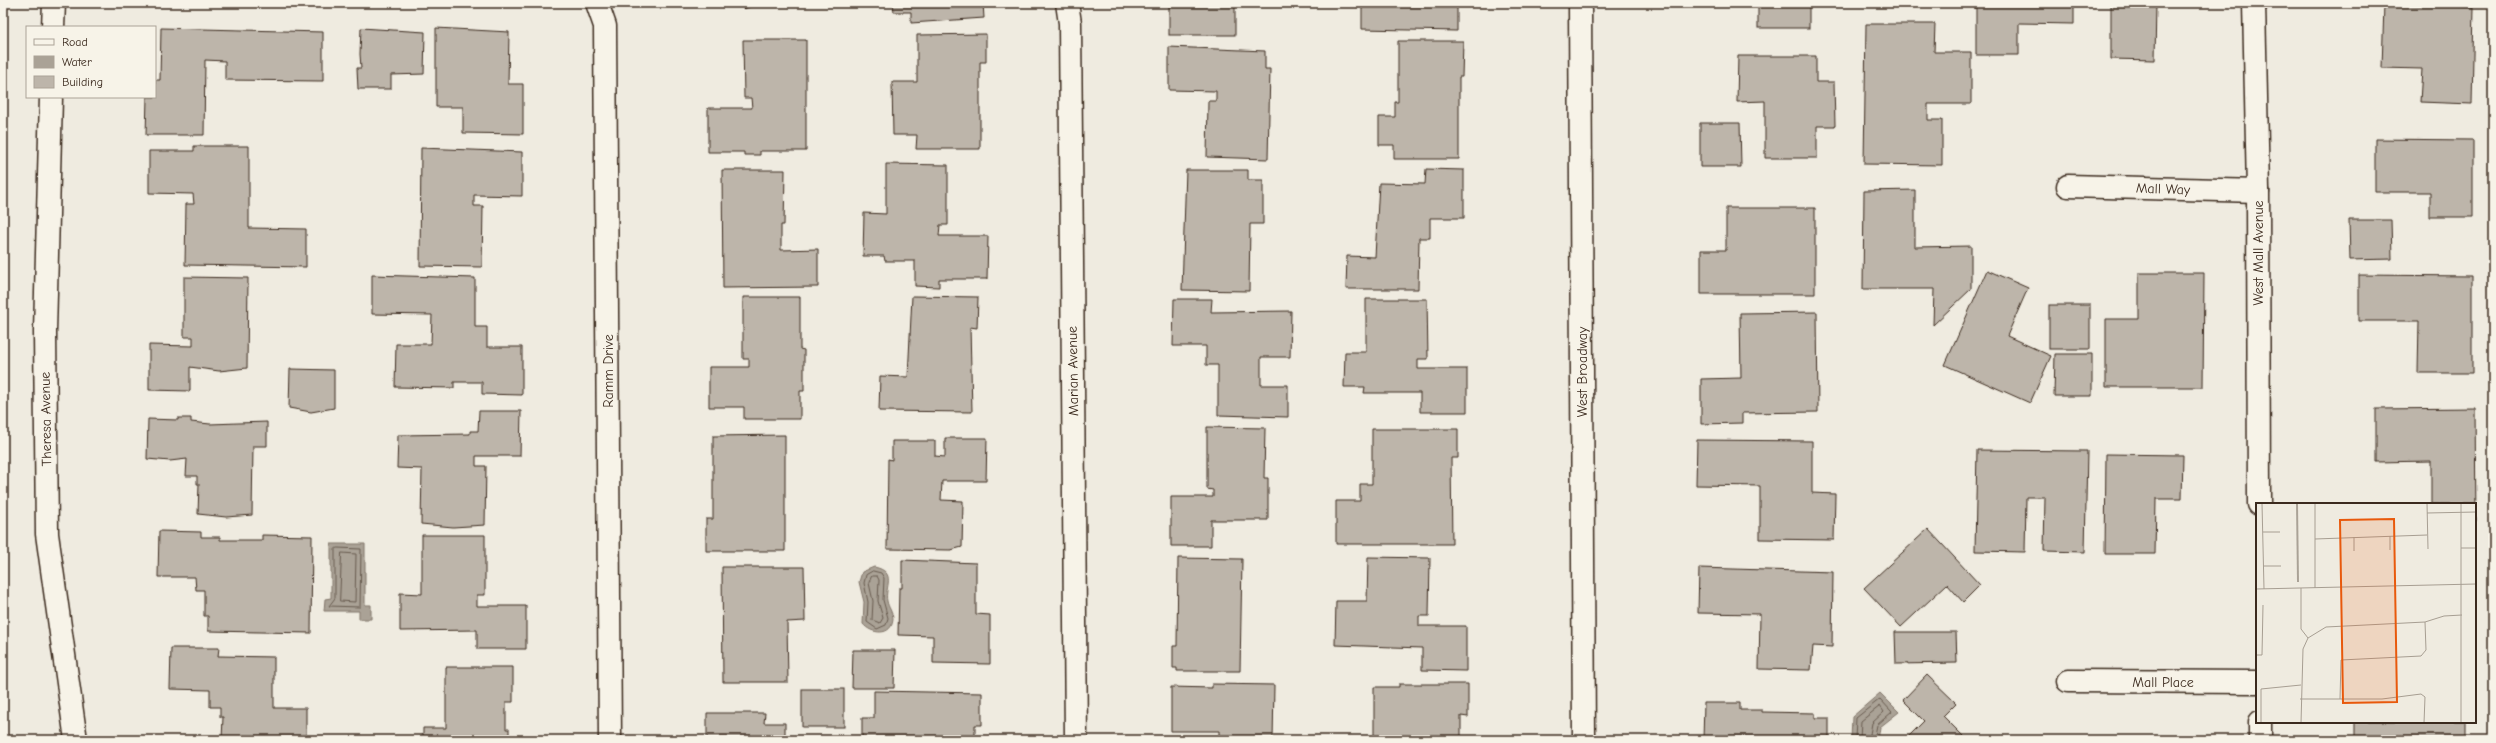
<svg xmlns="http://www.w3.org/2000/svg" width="2496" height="743" font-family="'Comic Neue',sans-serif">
<rect width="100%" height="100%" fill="#efebe0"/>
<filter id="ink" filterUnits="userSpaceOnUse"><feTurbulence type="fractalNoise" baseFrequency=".025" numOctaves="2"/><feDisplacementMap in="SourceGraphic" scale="8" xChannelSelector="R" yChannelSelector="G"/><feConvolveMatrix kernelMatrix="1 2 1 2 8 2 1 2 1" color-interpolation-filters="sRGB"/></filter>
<g filter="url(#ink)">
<g fill="#aaa296" stroke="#7e7266">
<path d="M331,544H365V605H371V619H359V611H324L325,599L331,598Z"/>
<path d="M874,567C898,572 884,587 887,601C888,607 893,613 893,619C892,637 871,634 863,624L864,602L859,582L862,572Z"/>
<path d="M1880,693L1899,712L1880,727L1878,740H1851L1852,717Z"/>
</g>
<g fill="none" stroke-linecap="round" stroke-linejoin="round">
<g stroke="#675a4e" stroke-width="1">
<path d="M337,548L361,549L360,607L329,606L335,598V550Z"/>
<path d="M342,553L356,554L355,602L340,601Z"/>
<path d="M873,571L881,573L884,578L883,600L888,618L886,625L877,629L867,622L868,602L864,583L866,575Z"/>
<path d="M872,576H877L879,580L878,601L883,618L880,623L872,620L873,601L869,583Z"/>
<path d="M1855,740L1856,718L1880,699L1892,712L1877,725L1874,740"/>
<path d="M1860,740L1861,721L1880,706L1884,712L1872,723L1869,740"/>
</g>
</g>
<g fill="#bdb5aa" stroke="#3b2a1e">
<path d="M741,3H762L743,9Z"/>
<path d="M893,3H983L984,18L911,23V12H894Z"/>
<rect x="1169" y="3" width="66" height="32"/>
<path d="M1362,3H1457V31L1362,29Z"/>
<rect x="1758" y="3" width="51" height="25"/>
<path d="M1976,3H2074V24L2019,23V55H1976Z"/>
<path d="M2111,3H2156L2155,60L2111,59Z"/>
<path d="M2384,4L2474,7L2472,104L2420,102L2422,69L2382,68Z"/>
<path d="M1866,24H1935L1934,52H1971V104H1928V120H1942V165L1864,164Z"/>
<path d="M161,28L323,32V81L225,80V61L205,60L204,135H146L147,97H155V80H160Z"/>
<path d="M361,28L425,32L424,74L391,75V89H358L357,68H361L360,54Z"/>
<path d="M436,28L509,32L508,84H523V134L463,133V107H436Z"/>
<path d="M986,34V62H980V149H916L917,135H893L892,82H917V35Z"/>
<path d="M743,40H806V151H760V155H744V152H708V108H752L751,98H744Z"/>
<path d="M1398,41H1463L1462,77H1459V159H1394V145H1379V117H1395V102H1398Z"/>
<path d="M1169,47L1265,51V69H1270L1268,159L1207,157L1208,101H1216V91L1169,90Z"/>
<path d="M1738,56H1816V82H1834L1835,126H1817V158H1765V101L1737,102Z"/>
<path d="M1700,123H1740L1741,167H1700Z"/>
<path d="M2375,139L2473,140V217H2430V192H2375Z"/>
<path d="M194,146H249V228L306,229V267L185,265L186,204H194L193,194L149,193V151H194Z"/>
<path d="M421,148L522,152V196L474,195V206H483L482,267L420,266Z"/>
<path d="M886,164L948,165V225H940L939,236H988L987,279H939V287L915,286V261H885L884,256H863L864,213L886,214Z"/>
<path d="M1426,169L1464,170V218H1430V238H1419L1418,289H1346L1347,256L1375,257L1379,183L1425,184Z"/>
<path d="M722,170H785L784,225H781V250L818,249V287L723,288Z"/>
<path d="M1186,170H1248V180H1263V224H1250L1249,291L1182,290Z"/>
<path d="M1915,190V247L1971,246V289L1933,325L1934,289H1863L1864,191Z"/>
<path d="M1726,208H1815V294H1701V250H1726Z"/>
<path d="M2349,220H2391L2392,259L2350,260Z"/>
<path d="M1987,270L2028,288L2007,336L2051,356L2030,403L1945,365Z"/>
<path d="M2139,273H2204L2203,387H2106V319H2139Z"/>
<path d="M372,275L475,278V327H487V347H522V395L482,394V382H454V388L395,387L396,344H431L432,315L372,314Z"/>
<path d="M2359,275L2472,276V373H2418L2419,321H2359Z"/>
<path d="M184,277L248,278L247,368L219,371L190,367V391L149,390V345L193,346V337H184Z"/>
<path d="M912,296L978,297L977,328L970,327L972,412L879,411L880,376L908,377Z"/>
<path d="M743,297H800V349L804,350V391H800V419H744V407H709V367H749V359H743Z"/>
<path d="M1174,299H1212L1211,312L1291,311L1290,357H1261V385H1288V417L1218,415V365H1206V346H1173Z"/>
<path d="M1366,299H1427L1428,359H1418V369H1467V412H1420V393H1364L1365,387H1344L1345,352H1366Z"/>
<rect x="2049" y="305" width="41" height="44"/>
<path d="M1817,312L1818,412L1742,413V423L1701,424V379L1741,378L1740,313Z"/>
<path d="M2055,354H2092V396H2054Z"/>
<path d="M290,369L334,370V408L311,412L289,408Z"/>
<path d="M2475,408L2476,521H2475V504H2431V461L2376,462V409Z"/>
<path d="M479,411H521L520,456H476V466H486L485,525L453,527L421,524L422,469L397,468L398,435L470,434V431H478Z"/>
<path d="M178,418H191V422L210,424L267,422V446H253L252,515L226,517L198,514L199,484H197V476H186L187,459L170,461L147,459L148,419L178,420Z"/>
<path d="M1207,427L1265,428L1264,478H1268V520H1211V546H1171V497H1213V490L1207,489Z"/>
<path d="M1372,429H1458V458H1451L1452,544H1336V501H1360V484H1372Z"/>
<path d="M785,435V551H706V519H713V436Z"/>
<path d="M945,438H987L986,481H942L941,500L963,501L962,547L951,550L887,549L888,459L892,460V441H935V456L945,457Z"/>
<path d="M1697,440L1812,441V493L1835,494L1834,540L1760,539V486L1696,485Z"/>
<path d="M1977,450L2087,451L2085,552L2044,551L2045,497H2026L2025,552L1975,551Z"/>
<path d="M2106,454L2183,455L2182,499H2156L2155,554H2105Z"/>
<path d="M1928,529L1980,585L1963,602L1947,584L1901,627L1864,588Z"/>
<path d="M159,531L201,532V537H220V540H262V535L312,536L311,633L208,631V616H204V590H196L195,577H158Z"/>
<path d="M422,535H485V595H477V606H526V649H477V630L400,631V593L422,594Z"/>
<path d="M1368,557L1430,558L1429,616H1419V626H1466V671L1422,670V648L1335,645L1336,601H1367Z"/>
<path d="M1178,558L1242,559L1240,671H1177V668H1173V646H1177Z"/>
<path d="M902,560L976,563V614L990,615V664L933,663V636L898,635L899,588H902Z"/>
<path d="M722,567H804L805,621L787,622L788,682H723Z"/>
<path d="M1699,568L1833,572L1832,647L1813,646L1811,670L1759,669L1760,614L1698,613Z"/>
<path d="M1895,632H1956L1957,663L1896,664Z"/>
<path d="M171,648H219L218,656L274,657V708H306V740H222L223,717H220V707H210V690L170,689Z"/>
<path d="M853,650H895L894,688H852Z"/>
<path d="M446,667H513V702H506V729H509V740H423V728H446Z"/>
<path d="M1927,675L1956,703L1943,716L1967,740H1905L1924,721L1903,700Z"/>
<path d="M1212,684L1274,685L1273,740H1219V731H1171V687L1212,688Z"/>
<path d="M1399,684H1468V717L1461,716V740H1374V687H1399Z"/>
<rect x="802" y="689" width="42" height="38"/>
<path d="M874,691L982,693V725H975V740H862V718H874Z"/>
<path d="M1704,703H1740V710H1762V712L1815,713V718H1829V740H1703Z"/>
<path d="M707,713H765L764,723H785V740H707Z"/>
<rect x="2355" y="722" width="110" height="18"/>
</g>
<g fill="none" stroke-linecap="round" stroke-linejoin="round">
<defs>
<g id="minor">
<path d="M597,3L605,26L610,740"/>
<path d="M1067,3L1070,23L1076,740"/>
<path d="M2254,3L2258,191L2259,504"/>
<path d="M53,27L54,3"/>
<path d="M51,97L45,332L47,534L76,740"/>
<path d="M2068,186L2258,191"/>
<path d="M2068,681L2257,682"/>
<path d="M2260,722V740"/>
</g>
<path id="major" d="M1580,3L1584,740"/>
</defs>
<use href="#minor" stroke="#3b2a1e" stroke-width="25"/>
<use href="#major" stroke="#3b2a1e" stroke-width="25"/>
<use href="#minor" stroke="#f7f3e8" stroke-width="22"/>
<use href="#major" stroke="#f7f3e8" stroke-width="22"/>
</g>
</g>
<g text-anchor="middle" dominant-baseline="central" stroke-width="3" stroke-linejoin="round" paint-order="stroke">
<g font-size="14" fill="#3b2a1e" stroke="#f7f3e8">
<text transform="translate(2163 189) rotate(2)">Mall Way</text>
<text transform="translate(2258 253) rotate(-90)">West Mall Avenue</text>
<text transform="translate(608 371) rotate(-90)">Ramm Drive</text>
<text transform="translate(1073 371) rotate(-91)">Marian Avenue</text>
<text transform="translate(1582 372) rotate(-90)">West Broadway</text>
<text transform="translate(46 419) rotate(-91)">Theresa Avenue</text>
<text x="2163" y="682">Mall Place</text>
</g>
</g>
<g transform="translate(2256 503)">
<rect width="220" height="220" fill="#efebe0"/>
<path fill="none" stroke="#aaa296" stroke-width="2" d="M41,0L42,79"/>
<path fill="none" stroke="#a79e92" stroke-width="1" d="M6,0L8,86M59,0V85M171,0L172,46M205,0V220M171,10L220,9M7,29H24M134,33V47M59,36L171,32M205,45H220M98,48V34M7,63H25M45,85V126L52,135L47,146L45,220M0,86L220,81M52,135L70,124L169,119L188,113L206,112M0,152H6L7,102M44,196H126L165,191L169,194L168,220M84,196L85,157L165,153L170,147L169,119M5,220V186L45,182"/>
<path fill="#e8590c" fill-opacity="0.15" stroke="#e8590c" stroke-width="2" d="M138,16L141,199L87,200L84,17Z"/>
<rect width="220" height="220" fill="none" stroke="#3b2a1e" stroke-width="2"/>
</g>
<rect width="2496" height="743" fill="none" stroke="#f7f3e8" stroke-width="16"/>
<rect x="8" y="8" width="2480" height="727" fill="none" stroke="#3b2a1e" stroke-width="1.5" filter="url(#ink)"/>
<rect x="26" y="26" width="130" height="72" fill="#f7f3e8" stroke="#aca397"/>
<rect x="34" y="39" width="20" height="6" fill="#f7f3e8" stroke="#aca397"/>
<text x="62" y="46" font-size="12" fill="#3b2a1e">Road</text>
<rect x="34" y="56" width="20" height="12" fill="#aaa296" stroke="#aca397"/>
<text x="62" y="66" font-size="12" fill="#3b2a1e">Water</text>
<rect x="34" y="76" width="20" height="12" fill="#bdb5aa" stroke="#aca397"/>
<text x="62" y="86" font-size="12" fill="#3b2a1e">Building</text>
</svg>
